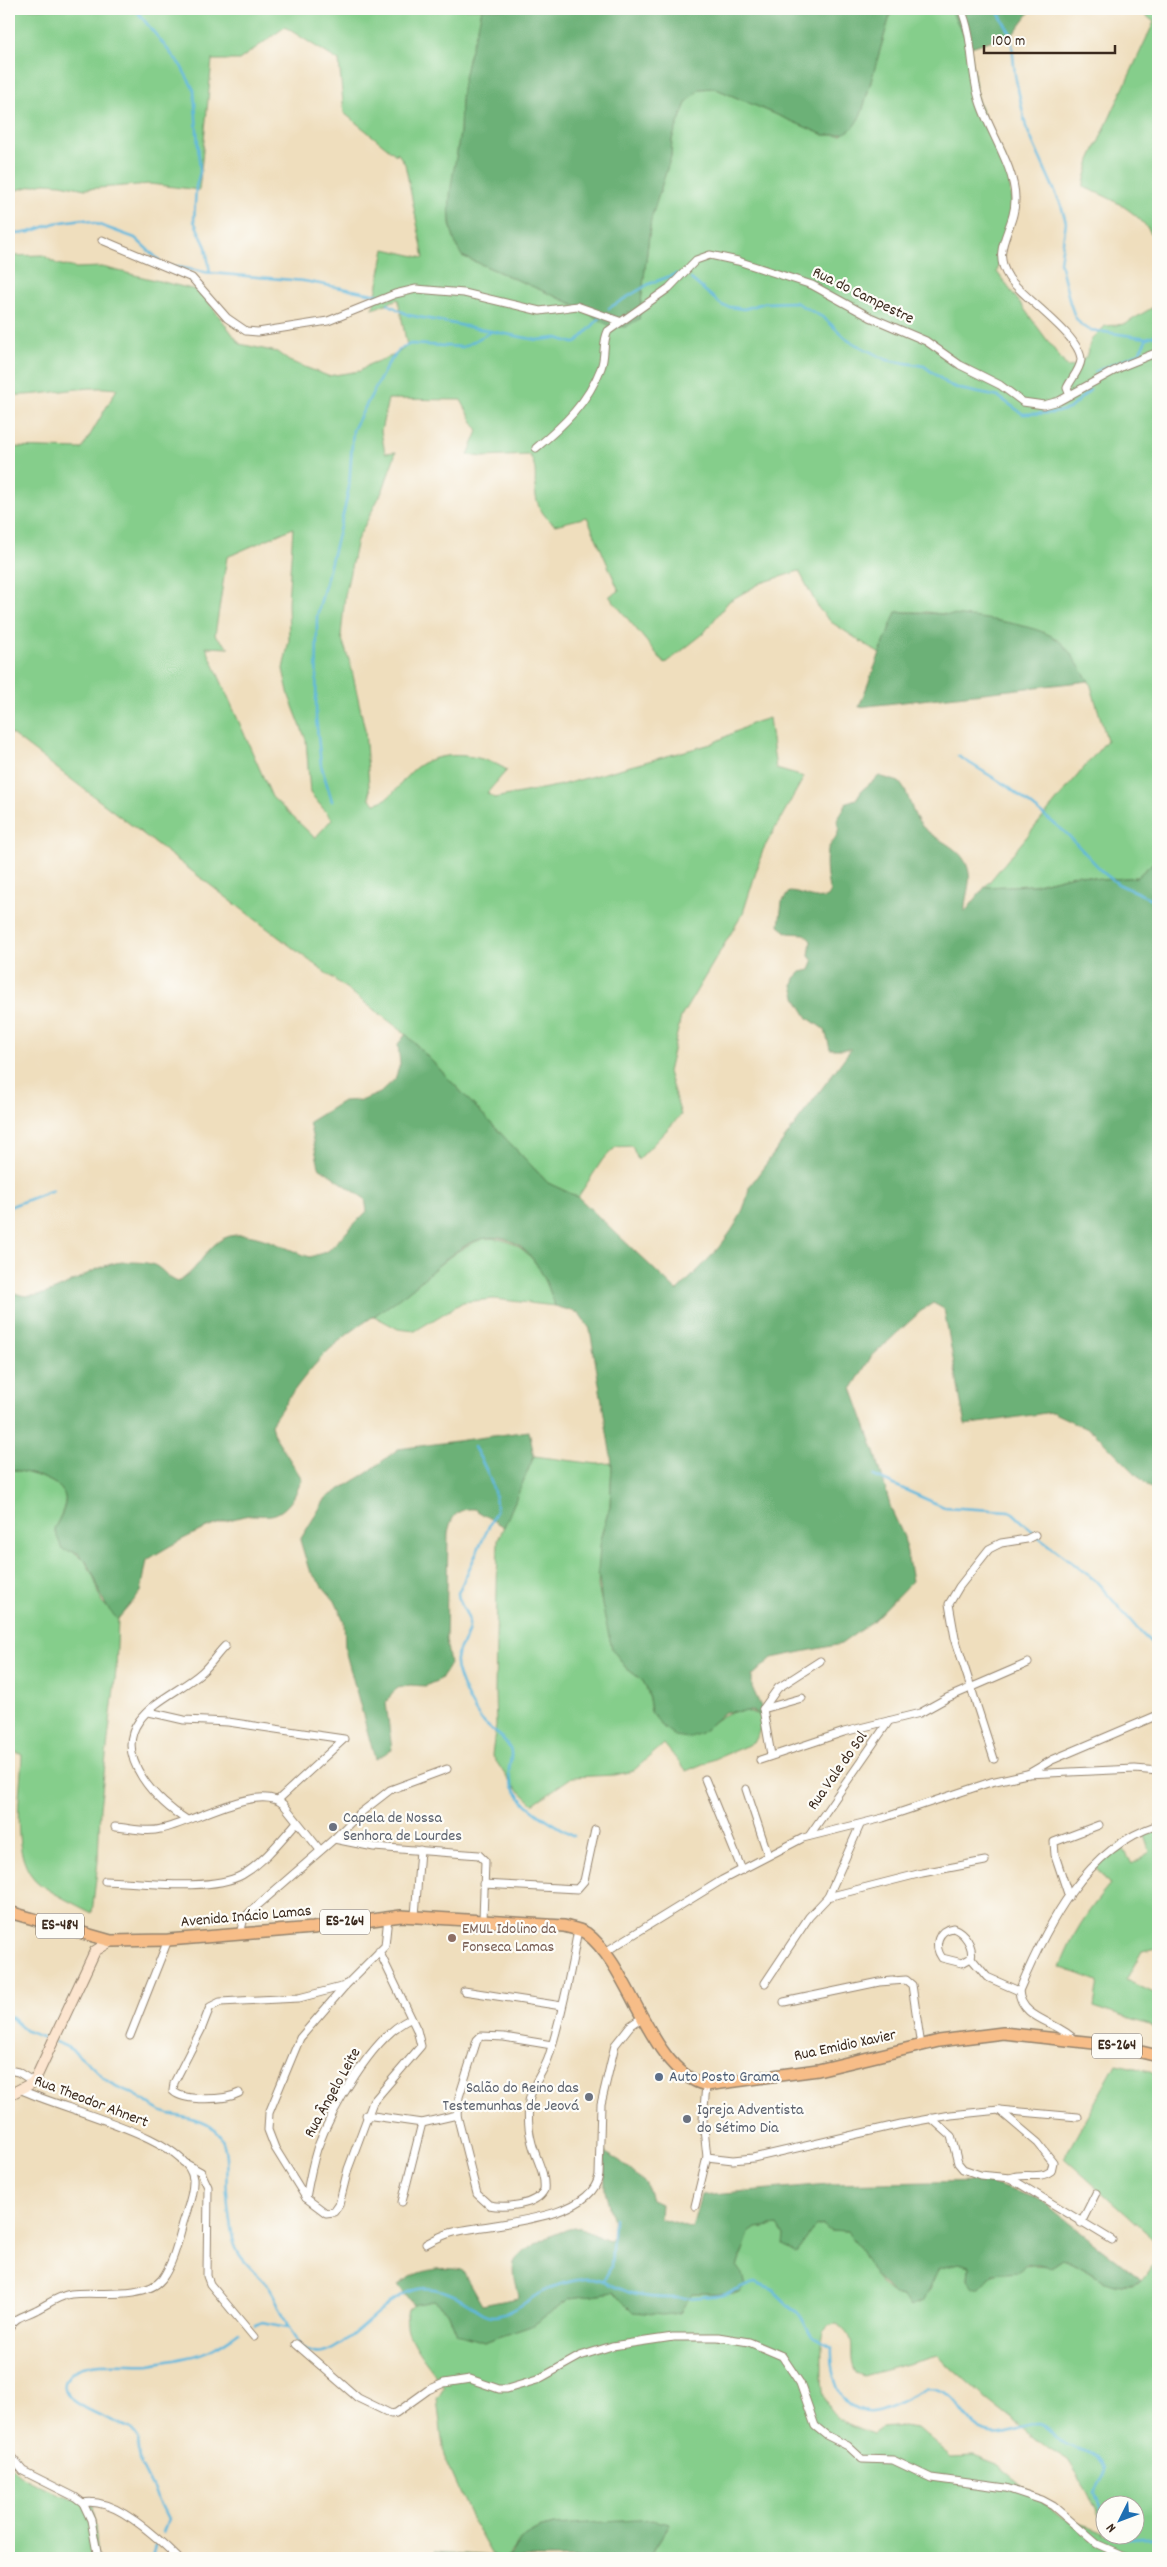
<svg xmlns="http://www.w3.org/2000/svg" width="1167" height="2567" font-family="Dekko,sans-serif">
<rect width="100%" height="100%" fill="#fdfcf7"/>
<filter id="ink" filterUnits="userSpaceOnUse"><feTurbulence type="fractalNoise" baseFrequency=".02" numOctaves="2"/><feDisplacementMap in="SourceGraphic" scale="10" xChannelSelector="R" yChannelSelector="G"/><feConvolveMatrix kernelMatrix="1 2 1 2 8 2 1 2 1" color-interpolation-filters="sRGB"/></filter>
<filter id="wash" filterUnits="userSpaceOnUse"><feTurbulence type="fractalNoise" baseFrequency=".0096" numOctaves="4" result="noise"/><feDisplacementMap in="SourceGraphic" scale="20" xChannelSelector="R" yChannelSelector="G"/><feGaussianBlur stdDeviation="1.12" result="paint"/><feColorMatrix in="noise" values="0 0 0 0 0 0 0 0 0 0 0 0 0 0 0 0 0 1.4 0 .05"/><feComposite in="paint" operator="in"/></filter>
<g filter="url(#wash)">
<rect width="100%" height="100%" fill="#efdebd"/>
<g fill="#85ce8b" stroke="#607c54" fill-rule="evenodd">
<path d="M9,9H482L479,27L468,58L461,101L460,132L450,204V225L462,256L573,304L639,319L651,219L671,156L672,139L686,103L700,89L714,88L824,135H842L862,112L892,9H950L970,46L978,102L1008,167L1012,207L997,272L1067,367L1076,366L1086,357L1091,340L1105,326L1125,324L1155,306L1158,285V858L1137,877L1103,880L1078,874L1033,885L985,887L1107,740L1090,683L1059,641L1002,622L927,612H896L880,654L831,622L819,609L799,571L761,583L729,601L703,634L665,664L609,596L619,591L587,517L555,525C521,500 545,474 529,455L483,457L468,455L478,431L461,400L388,399L381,431L385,453L396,452L383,490L357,540L345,595L341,636L351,666L365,730L370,799L375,803C392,801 400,782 412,771C436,748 481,753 507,770L487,793L494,798L557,786L711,744L753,723L769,718L776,769L804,777L763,850L743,913L681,1017L668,1072L681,1115L638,1160L632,1146L616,1147L603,1159L578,1197L548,1183L406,1034L9,732V447L82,449L117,389C80,384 46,397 9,395V256L43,255L57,264L76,268L102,267L200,291L240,344L277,352L289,361L328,376L360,371L370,364L395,355L407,346L398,299L373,309L385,249L424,258L405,164L397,152L396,155L344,113L339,61L285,27L239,60H212L199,190L150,184L85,189L61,184L44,183L9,192ZM293,528L288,602L289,640L283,669L289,696L306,740L310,793L332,819L315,838L272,797L206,647L229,648L215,635L227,557Z"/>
<path d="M1138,9H1158V248C1148,216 1113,198 1083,187L1090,160L1154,22Z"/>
<path d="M485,1238C528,1238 543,1269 555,1306L494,1299L463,1302L415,1331L398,1329L374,1316C387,1305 402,1297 415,1286C437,1267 457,1247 485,1238Z"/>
<path d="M534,1456L597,1464L612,1463L610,1506L601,1536L598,1586L612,1648L626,1668L643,1681L648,1692L651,1712L701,1733C724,1712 736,1704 766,1718L753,1743L686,1771L664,1744L633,1771L615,1775L572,1777L533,1804L509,1781L492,1755L496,1725L495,1692L498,1540Z"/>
<path d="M9,1469C24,1472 70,1480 65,1503C63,1512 58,1521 54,1529L71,1550L84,1559L93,1575L102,1602L118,1619L116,1671L100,1808L98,1861L92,1913C75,1904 57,1896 41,1885C7,1861 21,1792 22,1754L9,1751Z"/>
<path d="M1158,1828V1948L1142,1951L1126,1980L1158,1995V2028L1094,2007L1098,1981L1060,1967C1071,1936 1088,1910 1110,1885L1095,1866L1121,1844L1132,1864L1150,1853L1143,1833Z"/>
<path d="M1116,2064L1150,2071L1158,2075V2243L1064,2158Z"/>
<path d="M778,2225L796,2253L815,2227L823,2225L830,2231L847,2232C865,2245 876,2298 904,2297C912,2297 922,2292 930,2290L933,2277L939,2267L959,2263L969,2266L968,2280L988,2279C998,2268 1037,2262 1051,2267L1063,2259C1084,2267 1122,2299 1143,2279C1149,2273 1153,2264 1158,2257V2558H648L670,2524L555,2525C545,2527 534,2529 526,2537C517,2544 513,2553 503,2558L493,2556L474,2523L444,2456L437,2399L444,2388C432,2366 399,2338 408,2310L416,2303L433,2301L448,2312L457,2334L484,2342L531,2326L571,2298L613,2292L634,2312L691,2293H739L745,2286L737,2267L749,2233L756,2228ZM837,2324C862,2340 845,2351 856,2373L863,2376L938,2356L982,2396L1049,2449L1068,2461L1087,2490L1104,2527V2504H1134V2534H1104V2531L1064,2519L997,2465L974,2456L952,2457L918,2428L903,2426L882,2428L874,2434C833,2420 821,2412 822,2367C822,2355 821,2343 824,2332L831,2325Z"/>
<path d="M9,2464C21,2484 71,2498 93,2504L98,2558H9Z"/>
</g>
<g fill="#6cb177" stroke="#546e4a">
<path d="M482,9H892L862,112C852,133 847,135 824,135L714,88L700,89L686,103L672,139L671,156L651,219L639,319L625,327L610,326L573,304L462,256C438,218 455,173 460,133C461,123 460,112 461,102C461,88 465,74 468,60C472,43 479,27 482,9Z"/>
<path d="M950,9H1032L1014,33L971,47Z"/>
<path d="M896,612C931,612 1031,619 1058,640C1070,649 1080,669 1089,681L859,707Z"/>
<path d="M879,776L899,782C911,795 910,813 922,826C938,843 965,847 969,873C971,885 964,899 965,912L985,887L1033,885L1078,874L1103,880L1137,877L1158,858V1500L1155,1502L1153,1491L1094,1432L1052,1412L965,1425L944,1309L933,1303L921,1311L871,1357L852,1388L876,1455L891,1509L904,1537L912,1581L873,1621L841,1644L772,1658L752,1676V1687L766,1718L752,1711L725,1712L701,1733L688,1738L675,1736L663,1727L651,1712L648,1692L643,1681L626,1668L612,1649L602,1605L598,1571L601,1536L610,1506L612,1463L590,1329L579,1313L555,1306C547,1280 532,1244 501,1238C491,1236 478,1239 468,1244C448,1255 432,1271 415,1286C388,1309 356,1325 330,1349C307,1371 288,1398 271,1424L273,1433L302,1479C297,1491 292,1504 281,1511C270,1519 257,1513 244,1516C210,1524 176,1541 147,1560L141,1592L118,1619C95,1601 100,1572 80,1555C74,1549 68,1553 62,1549L54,1529C58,1521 64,1512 65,1503C70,1480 25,1472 9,1469V1290C47,1313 87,1261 127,1262C134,1262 147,1262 154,1265C162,1268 167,1278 178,1282C196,1271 200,1259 213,1246C240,1219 280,1248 310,1257L328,1251L367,1211L365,1199L319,1167L309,1122L343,1101L363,1100L380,1093L395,1079L400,1064L398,1044L406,1034L548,1183L578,1197L677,1291C705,1263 744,1228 749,1187L851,1049H830L825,1030L808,1018L797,1000L793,986L795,978L801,972L810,970L813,961L809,956L811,941L805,934L788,933L779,926L782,902L789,892C802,892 815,902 828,897L830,892C827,883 825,861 827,853C829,841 843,836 837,821L847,802L856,799L862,790Z"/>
<path d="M529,1431L534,1456L504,1527L474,1509C457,1508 451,1517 448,1533L446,1640L450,1664L441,1679L425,1686L410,1685L398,1688L392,1693L386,1703L392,1750L375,1759L345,1650L344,1621L335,1601L309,1570L300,1540L326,1498L367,1473L398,1449Z"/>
<path d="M604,2152L620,2161L646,2184L651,2200L661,2204L660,2218L692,2228L701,2195L829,2184L982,2181L1037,2198L1142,2280C1114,2296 1090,2269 1063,2259L1051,2267L1038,2264L1025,2265L1020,2272L993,2274L980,2288H974L968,2280L969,2266L959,2263L939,2267L924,2301L911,2306L903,2297L893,2295L874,2274L858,2246L847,2232L830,2231L823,2225L815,2227L796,2253L783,2245L784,2235L778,2225L756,2228L749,2233L737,2267L742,2274L745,2286L739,2293H692L680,2313L663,2315L633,2312L613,2292L571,2298L531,2326L484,2342L457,2334L448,2312L433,2301L413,2305L398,2285C420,2270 436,2266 462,2270L482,2305L518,2298C517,2287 511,2275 514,2263C518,2250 567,2225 581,2228C591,2231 599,2239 609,2241L614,2236L613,2222L605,2191Z"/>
<path d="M653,2519L670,2523L648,2558H503L510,2555L525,2537L538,2529L555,2525Z"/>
<path d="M435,2552L493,2556L501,2558H430Z"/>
</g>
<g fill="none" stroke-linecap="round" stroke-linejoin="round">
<g stroke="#60b8dd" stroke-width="2.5">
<path d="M135,9L181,66L194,90L200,172L196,187L194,221L206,247L210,273"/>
<path d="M996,9L1011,34L1015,75L1026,127L1061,205L1066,222L1060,262L1070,303L1075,317L1082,326L1090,330L1147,338L1158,334"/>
<path d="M9,232L18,234L30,232L55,223L83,219L135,238L160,261"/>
<path d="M172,266L210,273L304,281L379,295"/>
<path d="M691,279L723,306L744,309L764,303L795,302L824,318L849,341L887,360L924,366L949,385L960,389L999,397L1023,414L1053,413L1069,409L1090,390"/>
<path d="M388,304L408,315L537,340L557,338L573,343H576L600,318"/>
<path d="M609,308L649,284L676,274"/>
<path d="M1095,372L1139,353L1147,338"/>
<path d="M958,756L1007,786L1066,833L1105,874L1118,884L1158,902"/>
<path d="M332,801L321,765L316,718L317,616L345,507L349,487L353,430L388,364L399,350L410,344L463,347L491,332"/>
<path d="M9,1207L53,1190"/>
<path d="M474,1447C485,1466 497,1488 496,1511L458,1593C458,1605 469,1612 469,1624C470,1637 458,1646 456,1659C454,1674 474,1713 485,1724C493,1731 502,1736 508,1745C515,1755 508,1763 509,1774C514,1805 550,1820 573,1836"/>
<path d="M874,1476L944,1507L1009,1511L1013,1513L1040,1538L1096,1581L1142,1634L1158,1649"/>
<path d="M9,2016L26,2031L50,2040"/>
<path d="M55,2042C77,2049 90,2065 106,2080C115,2088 129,2090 139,2097C146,2101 151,2107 158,2110C176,2119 204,2116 218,2133C230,2147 225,2174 227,2192C228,2208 230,2226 234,2242C238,2260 257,2272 268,2286C282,2303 289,2347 314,2353C341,2360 386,2293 418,2289C433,2286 453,2293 466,2302C475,2307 483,2317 494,2316C511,2315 526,2301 540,2293C552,2286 569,2281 584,2279C602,2277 620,2291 637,2295C661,2300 710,2299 734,2291C742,2289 747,2284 755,2283L773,2290L801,2317L812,2336L831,2347C830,2370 837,2409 867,2412C881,2414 914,2395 928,2388C963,2389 960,2428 991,2433C1009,2436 1029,2423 1039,2424C1051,2426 1054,2437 1063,2443C1081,2453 1092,2446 1104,2468L1103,2477L1095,2492L1104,2521"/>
<path d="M603,2282L611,2267L614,2218"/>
<path d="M255,2325L263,2322L287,2327"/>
<path d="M163,2532L168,2519L139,2461L137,2438L131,2429C115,2421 77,2408 67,2394C64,2390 64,2384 66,2380C78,2356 129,2366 150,2364C162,2362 176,2360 188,2357C208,2354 223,2343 239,2332"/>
<path d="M1113,2534C1127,2542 1143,2535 1158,2537"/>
<path d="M154,2558L152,2556L155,2546"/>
</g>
</g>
</g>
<g filter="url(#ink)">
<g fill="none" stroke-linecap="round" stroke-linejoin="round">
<defs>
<g id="street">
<path d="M961,9C974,38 970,72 980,102C989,131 1015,168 1015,198C1016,229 989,248 1009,278C1023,298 1081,336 1081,360C1080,370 1071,379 1067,388L1070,395"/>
<path d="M102,240L192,278L227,318L246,331L258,332L328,321L395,294L416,289L464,293L540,311L577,306L619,321"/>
<path d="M536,448C564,425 588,402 601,368C606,355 602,343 608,331L669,288L696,260L710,255L738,261L812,285L870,317L926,341L960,365L1000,385L1023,402L1044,405L1059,401L1123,366L1158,352"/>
<path d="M763,1709L802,1698"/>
<path d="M149,1712L184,1720L228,1722L344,1739L279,1799"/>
<path d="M771,1755L763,1709L778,1688L820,1661"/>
<path d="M994,1759L955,1638L949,1604L959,1587L989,1549L1001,1543L1027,1539L1035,1535"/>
<path d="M760,1760L844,1732L920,1713L947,1698L1028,1663"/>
<path d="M1028,1774L1052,1760L1158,1715"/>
<path d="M705,1779L742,1870"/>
<path d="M746,1789L768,1855"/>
<path d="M187,1820C158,1803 113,1757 139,1721C154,1700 183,1689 202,1672C211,1664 217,1654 225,1646"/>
<path d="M115,1827C130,1828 147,1833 161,1829C190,1824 260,1781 284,1805L320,1850"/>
<path d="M809,1836L889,1721"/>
<path d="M334,1839L374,1847L479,1855L485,1861L483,1920"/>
<path d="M105,1881C140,1882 211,1892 242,1875C263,1863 281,1840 297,1822"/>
<path d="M483,1884L577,1889L584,1881L595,1830"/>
<path d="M828,1897L922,1873L985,1861"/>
<path d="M1069,1897L1055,1855L1054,1842L1099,1825"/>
<path d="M415,1916L420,1850"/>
<path d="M953,1928C964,1932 974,1946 971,1958L962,1963L942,1958C933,1945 938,1930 953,1928Z"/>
<path d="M240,1934L244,1918L250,1912L334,1839L359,1814L390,1790L447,1769"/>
<path d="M379,1951L417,2030L421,2046L373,2102L348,2169L339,2205L334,2212L326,2213L306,2198L275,2148L268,2130L269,2113L300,2038L345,1986L385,1946L388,1917"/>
<path d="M605,1952L722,1880L803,1838L883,1818L991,1782L1027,1774L1135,1769L1158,1771"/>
<path d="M971,1958L987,1977L1019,1991"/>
<path d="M765,1983L809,1917L828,1897L860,1825"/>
<path d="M464,1991L562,2006"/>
<path d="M784,2002L879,1982L906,1980L912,1985L921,2046"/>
<path d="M130,2036L168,1940"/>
<path d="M1075,2040C1058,2021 1021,2020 1019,1991C1047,1925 1085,1848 1158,1825"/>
<path d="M552,2045L504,2037L481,2036L477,2040L459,2097L457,2115L477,2194L489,2205C504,2208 536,2206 544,2190C546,2172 534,2156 531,2139C528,2127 528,2113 529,2101C532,2084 544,2072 549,2056C562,2014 571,1972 578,1929"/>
<path d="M9,2070L18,2072L34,2082"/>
<path d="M239,2093C226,2100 184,2102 173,2091L174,2083L201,2030L210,2007L220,2002L299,1998L345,1986"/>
<path d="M999,2110L1038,2143L1053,2162L1051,2171C1039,2180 1023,2172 1010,2178"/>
<path d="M366,2115L422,2123L457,2115"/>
<path d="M931,2118L951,2136L958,2163L963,2169L980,2175L1010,2178L1112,2240"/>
<path d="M707,2157L733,2160L753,2158L901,2124L951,2115L999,2110L1078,2117"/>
<path d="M183,2162L201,2172L208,2187L207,2276L210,2284L254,2337"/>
<path d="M306,2198C309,2181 312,2165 317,2149C331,2110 373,2036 410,2019"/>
<path d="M402,2202L422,2123"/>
<path d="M695,2206L707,2157L703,2120L706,2085"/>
<path d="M1081,2223L1096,2193"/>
<path d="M426,2244C435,2239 444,2234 454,2232C490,2223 592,2221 599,2175L601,2104L615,2045L630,2026L643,2017"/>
<path d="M9,2328C15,2316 25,2316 36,2310C48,2304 58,2296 71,2294C94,2291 146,2300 162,2279C173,2264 178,2241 183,2223C187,2210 194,2193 193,2179C188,2136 56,2108 22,2090"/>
<path d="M296,2344L358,2398L391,2414L396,2413L428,2390L444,2383L470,2379L499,2389H507L537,2380L580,2356L612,2346L673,2337H718L749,2342L782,2356L800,2383L815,2426L826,2435L848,2446L862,2459L893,2460L931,2478L1006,2488L1042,2500L1053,2506L1097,2544L1129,2558"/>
<path d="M9,2454L23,2471L75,2497L83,2503L91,2520L98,2558"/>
<path d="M83,2503C114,2496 158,2538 178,2558"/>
</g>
<path id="secondary" d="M9,2095L34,2082L95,1951L111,1941"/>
<path id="primary" d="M9,1912L111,1941L168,1940L313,1928L401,1916L564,1926C571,1928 580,1929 586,1933C632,1967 649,2071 706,2085L818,2070L939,2041L1003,2033L1112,2045L1158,2056"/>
</defs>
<use href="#street" stroke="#95846e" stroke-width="9"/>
<use href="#secondary" stroke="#95846e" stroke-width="12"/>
<use href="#primary" stroke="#95846e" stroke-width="14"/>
<use href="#street" stroke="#fff" stroke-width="7"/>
<use href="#secondary" stroke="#fce5cf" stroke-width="10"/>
<use href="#primary" stroke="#f7bd88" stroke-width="11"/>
</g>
</g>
<g fill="#6b7280" stroke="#fdfcf7" stroke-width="2">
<circle cx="333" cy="1827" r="5"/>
<circle cx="589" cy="2097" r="5"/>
<circle cx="687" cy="2119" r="5"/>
</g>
<circle fill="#8d6e63" stroke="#fdfcf7" stroke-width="2" cx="452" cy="1938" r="5"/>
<circle fill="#5c6f8a" stroke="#fdfcf7" stroke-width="2" cx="659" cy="2077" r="5"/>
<g text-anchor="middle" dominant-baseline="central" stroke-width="4.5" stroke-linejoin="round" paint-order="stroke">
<g fill="#fdfcf7" stroke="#75695f" stroke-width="1">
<rect x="320" y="1909.5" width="50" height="25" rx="4"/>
<rect x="36" y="1913.5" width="48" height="25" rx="4"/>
<rect x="1092" y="2033.5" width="50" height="25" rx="4"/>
</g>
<g font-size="15" font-weight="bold" fill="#3b2a1e">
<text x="345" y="1922">ES-264</text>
<text x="60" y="1926">ES-484</text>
<text x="1117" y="2046">ES-264</text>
</g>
<g font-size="16" fill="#3b2a1e" stroke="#fdfcf7">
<text transform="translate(863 296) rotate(26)">Rua do Campestre</text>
<text transform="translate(838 1771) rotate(-55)">Rua Vale do Sol</text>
<text transform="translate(246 1917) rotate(-5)">Avenida Inácio Lamas</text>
<text transform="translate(845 2046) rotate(-12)">Rua Emidio Xavier</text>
<text transform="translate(333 2093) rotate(-61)">Rua Ângelo Leite</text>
<text transform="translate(91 2102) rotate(21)">Rua Theodor Ahnert</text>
</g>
<g font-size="16" fill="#5b616d" stroke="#fdfcf7" text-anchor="start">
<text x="343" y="1818">Capela de Nossa<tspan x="343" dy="18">Senhora de Lourdes</tspan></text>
<text x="579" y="2088" text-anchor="end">Salão do Reino das<tspan x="579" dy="18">Testemunhas de Jeová</tspan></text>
<text x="697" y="2110">Igreja Adventista<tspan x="697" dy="18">do Sétimo Dia</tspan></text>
</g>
<g font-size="16" fill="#785e54" stroke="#fdfcf7" text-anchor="start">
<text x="462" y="1929">EMUL Idolino da<tspan x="462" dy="18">Fonseca Lamas</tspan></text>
</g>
<g font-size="16" fill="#4e5e75" stroke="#fdfcf7" text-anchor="start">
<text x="669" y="2077">Auto Posto Grama</text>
</g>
</g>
<rect width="1167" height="2567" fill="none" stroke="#fdfcf7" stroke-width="30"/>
<g transform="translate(1120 2520) rotate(228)"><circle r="24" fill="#fdfcf7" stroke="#afa8a0"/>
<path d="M0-4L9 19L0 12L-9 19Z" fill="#1f6fb2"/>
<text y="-8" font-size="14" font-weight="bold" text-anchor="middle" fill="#3b2a1e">N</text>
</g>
<path d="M984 45v8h131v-8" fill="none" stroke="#3b2a1e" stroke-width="2.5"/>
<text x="992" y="45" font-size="15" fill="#3b2a1e" stroke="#fdfcf7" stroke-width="4" paint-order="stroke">100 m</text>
</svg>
